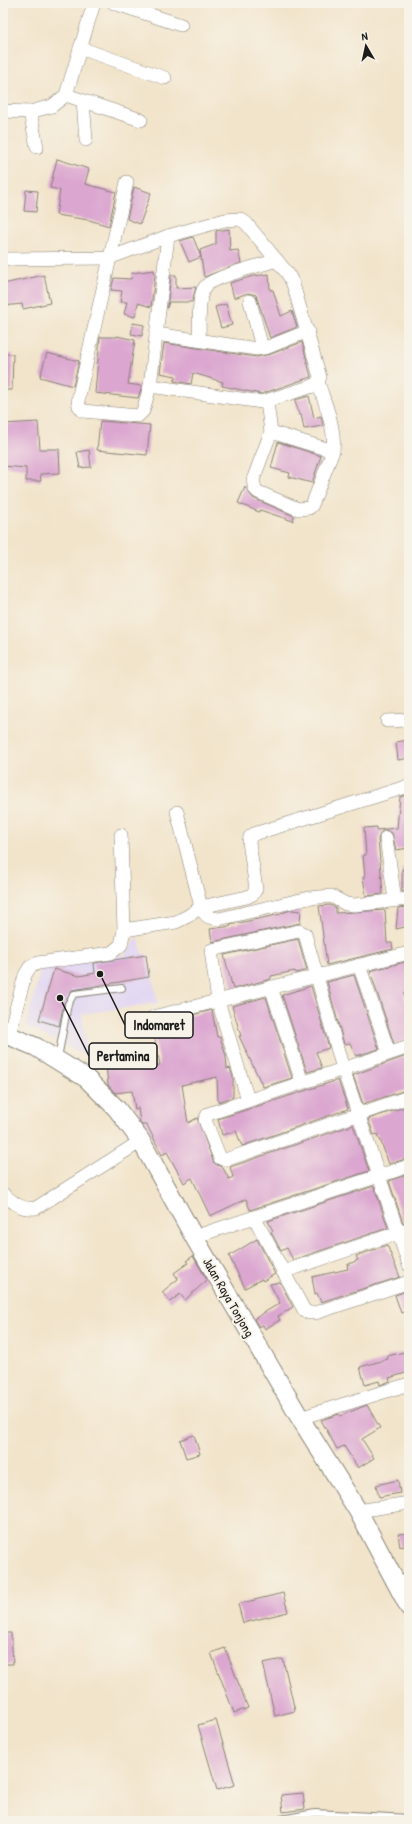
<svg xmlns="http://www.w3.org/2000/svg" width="412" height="1824" font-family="'Patrick Hand',sans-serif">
<rect width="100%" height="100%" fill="#f7f3e8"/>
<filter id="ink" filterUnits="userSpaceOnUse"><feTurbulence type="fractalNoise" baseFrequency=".025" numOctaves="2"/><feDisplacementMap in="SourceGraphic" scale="8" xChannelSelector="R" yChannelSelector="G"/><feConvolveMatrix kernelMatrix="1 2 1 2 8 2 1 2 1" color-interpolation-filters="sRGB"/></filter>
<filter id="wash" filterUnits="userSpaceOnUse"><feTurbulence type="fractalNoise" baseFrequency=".012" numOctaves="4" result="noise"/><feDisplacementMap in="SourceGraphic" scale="16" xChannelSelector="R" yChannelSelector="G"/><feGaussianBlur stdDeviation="0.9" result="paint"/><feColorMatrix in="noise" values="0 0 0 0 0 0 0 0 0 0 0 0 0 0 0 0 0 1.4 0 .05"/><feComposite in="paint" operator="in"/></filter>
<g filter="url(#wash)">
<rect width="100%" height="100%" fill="#f2e4cb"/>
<path fill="#e0d4f4" d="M138,936L142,954H147L158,1003L82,1014L88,1057L26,1026L41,968L125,955Z"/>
<g id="blocks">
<g fill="#dba6d0">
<path d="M57,159L89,169L85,184L116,192L109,226L89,220L56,215L60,190L50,188Z"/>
<path d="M134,187L151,193L140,224L127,219Z"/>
<path d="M26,190L38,191L36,212L24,211Z"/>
<path d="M229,229L230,251L238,250L241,263L204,277L200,250L216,244V231Z"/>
<path d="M193,237L201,257L189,262L180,241Z"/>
<path d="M154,270L155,275L151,307L138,303L135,317L124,314L127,302H120L122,291L111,290L114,278L131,279L132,273Z"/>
<path d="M269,274L270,290H273L281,316L292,311L297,327L270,338L256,295L248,293L234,298L230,283L253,276Z"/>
<path d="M44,275L50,303L23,309L22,304L3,306V284Z"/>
<path d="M171,275H176V288L196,287L192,302H169L167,308Z"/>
<path d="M226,304L232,325L221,328L215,307Z"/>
<path d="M133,323L144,325L142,336L131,334Z"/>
<path d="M117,336L135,340L128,384L142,386L138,398L95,393L100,337H117Z"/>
<path d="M302,342L311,377L261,394L222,386L223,382L193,373L191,384L174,381L176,376L160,373L164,343L256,357L271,354Z"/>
<path d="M47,353L79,361L73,386L40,377Z"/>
<path d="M3,354H13L12,390H3Z"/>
<path d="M309,396L314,418L321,416L323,426L304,429L301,414L299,415L295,400Z"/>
<path d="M100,421L150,425L147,455L97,450Z"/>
<path d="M38,422L40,449H59L60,473L40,474L41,481H26V468L3,466V424Z"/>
<path d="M278,442L321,456L312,483L289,477L290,473L271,468Z"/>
<path d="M89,450L91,467L80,468L77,452Z"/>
<path d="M245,487L253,498L294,516L293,521L260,510L259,512L238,503Z"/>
<path d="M409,740V758L398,760L396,742Z"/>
<path d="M409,794V848L396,850L392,833L385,830L381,832L378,839L383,894L366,896L363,877H365L363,855H366L364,828L377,827V830L397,828L400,797Z"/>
<path d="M402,869H409V891L402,892Z"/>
<path d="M330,905L336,908V913L385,910L387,943H392L393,949L327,965L319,906Z"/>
<path d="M409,907V926L396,929L398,908Z"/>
<path d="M291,910L301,911L300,923L212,942L210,929L231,926L230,925L281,914V913Z"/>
<path d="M298,939L307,970L296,973L295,971L271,976V979L233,989L224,955Z"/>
<path d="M146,955L149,977L72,990L64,1003L59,1026L39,1020L54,969L79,976L95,973L94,963Z"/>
<path d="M409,961V993L404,994L409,1013V1039L394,1044L370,971Z"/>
<path d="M354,975L379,1049L356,1056L350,1043L344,1044L327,982Z"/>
<path d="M311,986L329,1048L316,1052L322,1068L307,1072L282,995Z"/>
<path d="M266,997L292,1078L263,1087L239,1036H241L232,1006Z"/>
<path d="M212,1010L217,1037H220L226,1056L227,1069L230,1068L233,1077V1097L218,1102L217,1077L182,1085L188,1123L197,1118L214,1163L223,1168L229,1179L233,1177L230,1167L353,1125L369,1171L250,1210L246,1199L210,1216L192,1178L184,1183L167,1152L162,1155L147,1125H142L140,1122L138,1108L135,1109L132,1091L115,1093L108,1085L106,1065L129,1062V1068L160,1065L152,1025Z"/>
<path d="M409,1055V1089L363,1104L353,1075Z"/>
<path d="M338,1080L348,1109L242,1146L236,1131L222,1135L218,1119Z"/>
<path d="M405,1107L409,1117V1158L389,1164L380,1139H379L377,1134L374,1135L368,1119Z"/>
<path d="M409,1174V1221L403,1223L389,1181Z"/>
<path d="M374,1186L388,1228L293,1260L287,1248L281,1251L271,1232L273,1231L268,1221Z"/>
<path d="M257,1239L275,1274L263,1281L262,1279L245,1288L229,1256Z"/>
<path d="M387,1245L400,1277L321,1302L317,1293L315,1294L312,1277L348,1269L347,1265L358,1260L356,1256Z"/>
<path d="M193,1256L207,1280L185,1300L180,1294L170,1302L162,1292L178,1279L174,1273L188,1263L186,1261Z"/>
<path d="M280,1282L293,1307L278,1316L280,1320L265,1329L263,1325L259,1327L254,1319L280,1303L270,1284Z"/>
<path d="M407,1291L409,1296V1310L401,1313L395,1295Z"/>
<path d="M409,1351V1372L389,1378L390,1381L380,1385L379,1381L365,1385L360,1367L388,1359L387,1356Z"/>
<path d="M367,1405L380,1428L362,1439L374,1458L358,1468L344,1446L337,1449L321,1420L339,1414L340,1416Z"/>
<path d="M194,1435L200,1454L186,1458L180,1440Z"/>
<path d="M398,1480L400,1493L379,1497L376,1485Z"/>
<path d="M408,1533L409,1545L400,1547L398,1534Z"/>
<path d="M283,1593L288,1612L243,1623L238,1604Z"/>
<path d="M3,1633H11L13,1664H3Z"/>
<path d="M225,1648L248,1708L234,1713L211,1653Z"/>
<path d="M283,1659L295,1711L275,1716L263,1663Z"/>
<path d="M216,1720L235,1785L217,1790L198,1725Z"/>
<path d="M303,1793L305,1809L283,1812L281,1795Z"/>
</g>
</g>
</g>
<g filter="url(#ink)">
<use href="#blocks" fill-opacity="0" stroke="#878074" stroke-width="1"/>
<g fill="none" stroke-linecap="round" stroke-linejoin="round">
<defs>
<g id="service">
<path d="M58,1058L68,1004L74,994L122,988"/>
<path d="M279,1821L281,1819L315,1813L409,1818"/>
</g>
<g id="minor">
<path d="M114,3L181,25"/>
<path d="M80,48L165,78"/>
<path d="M66,95L141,120"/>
<path d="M83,101L86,140"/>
<path d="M3,111L30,112L52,106L66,95L94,3"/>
<path d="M30,112L37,147"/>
<path d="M127,182L78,400L79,406L83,411L138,416L143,411L150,386L168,236"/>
<path d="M3,259L109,258L168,236L225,220L240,219L246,223L288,274L293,284L320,377L318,382L313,386L262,402L150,386"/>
<path d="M250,301L262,348"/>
<path d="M156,334L257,349L268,347L308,331"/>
<path d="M199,339C200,326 197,297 205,287C211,277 263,265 277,260"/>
<path d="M267,402L271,432L253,480L255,489L258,492L298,509L309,508L312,505L333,451C336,428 325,404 318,382"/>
<path d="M271,432L333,451"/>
<path d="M387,721L409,720"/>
<path d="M177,812L201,907C205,916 208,918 219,919L309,898L331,896L346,904L354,905L409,899"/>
<path d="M121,835L124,930"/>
<path d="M386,838L395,900"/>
<path d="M359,965L389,1053"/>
<path d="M271,987L302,1082"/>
<path d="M153,1017L409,953"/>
<path d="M9,1035L25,975L30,967L38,963L111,953L121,945L124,930L176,922L188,916L201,907L247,897L253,894L256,889L249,842L250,837L254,834L409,786"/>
<path d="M409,1047L208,1114L205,1120L220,1158L225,1160L409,1097"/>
<path d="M248,1100L218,1001L211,950L299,931L305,934L343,1069L409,1265"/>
<path d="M3,1194C14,1203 21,1210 36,1208L141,1141"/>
<path d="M254,1217L304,1310L309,1313H315L409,1282"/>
<path d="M194,1237L409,1166"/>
<path d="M283,1272L409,1229"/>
<path d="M300,1418L409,1384"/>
<path d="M358,1511L409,1503"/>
</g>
<path id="secondary" d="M3,1033L36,1047L86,1078L117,1109L141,1141L194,1237L300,1418L358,1511L409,1607"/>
</defs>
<use href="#service" stroke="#878074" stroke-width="8"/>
<use href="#minor" stroke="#878074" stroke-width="14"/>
<use href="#secondary" stroke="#878074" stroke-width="20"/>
<use href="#service" stroke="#fff" stroke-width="6"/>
<use href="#minor" stroke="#fff" stroke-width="13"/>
<use href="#secondary" stroke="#fff" stroke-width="18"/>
</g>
</g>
<g text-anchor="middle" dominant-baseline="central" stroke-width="4" stroke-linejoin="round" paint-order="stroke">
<g font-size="13" fill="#1c1c1c" stroke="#f7f3e8">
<text transform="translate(229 1297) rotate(60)">Jalan Raya Tonjong</text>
</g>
</g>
<path fill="none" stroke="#1c1c1c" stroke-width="1.5" d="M100 974L125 1025M60 998L89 1056"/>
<g fill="#1c1c1c" stroke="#f7f3e8" stroke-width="1.5">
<circle cx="100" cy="974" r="4"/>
<circle cx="60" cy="998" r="4"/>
</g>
<g fill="#f7f3e8" stroke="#1c1c1c" stroke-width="1.5">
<rect x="125" y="1012" width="68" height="26" rx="4"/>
<rect x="89" y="1043" width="68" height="26" rx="4"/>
</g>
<g font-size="14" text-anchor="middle" font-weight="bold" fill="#1c1c1c">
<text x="159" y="1030">Indomaret</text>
<text x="123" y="1061">Pertamina</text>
</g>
<rect width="412" height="1824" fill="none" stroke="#f7f3e8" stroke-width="16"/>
<g transform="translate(366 46) rotate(351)" stroke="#f7f3e8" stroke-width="3" paint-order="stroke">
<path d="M0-3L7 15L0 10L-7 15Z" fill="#1c1c1c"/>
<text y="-6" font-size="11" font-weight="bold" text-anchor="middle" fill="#1c1c1c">N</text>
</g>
</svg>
